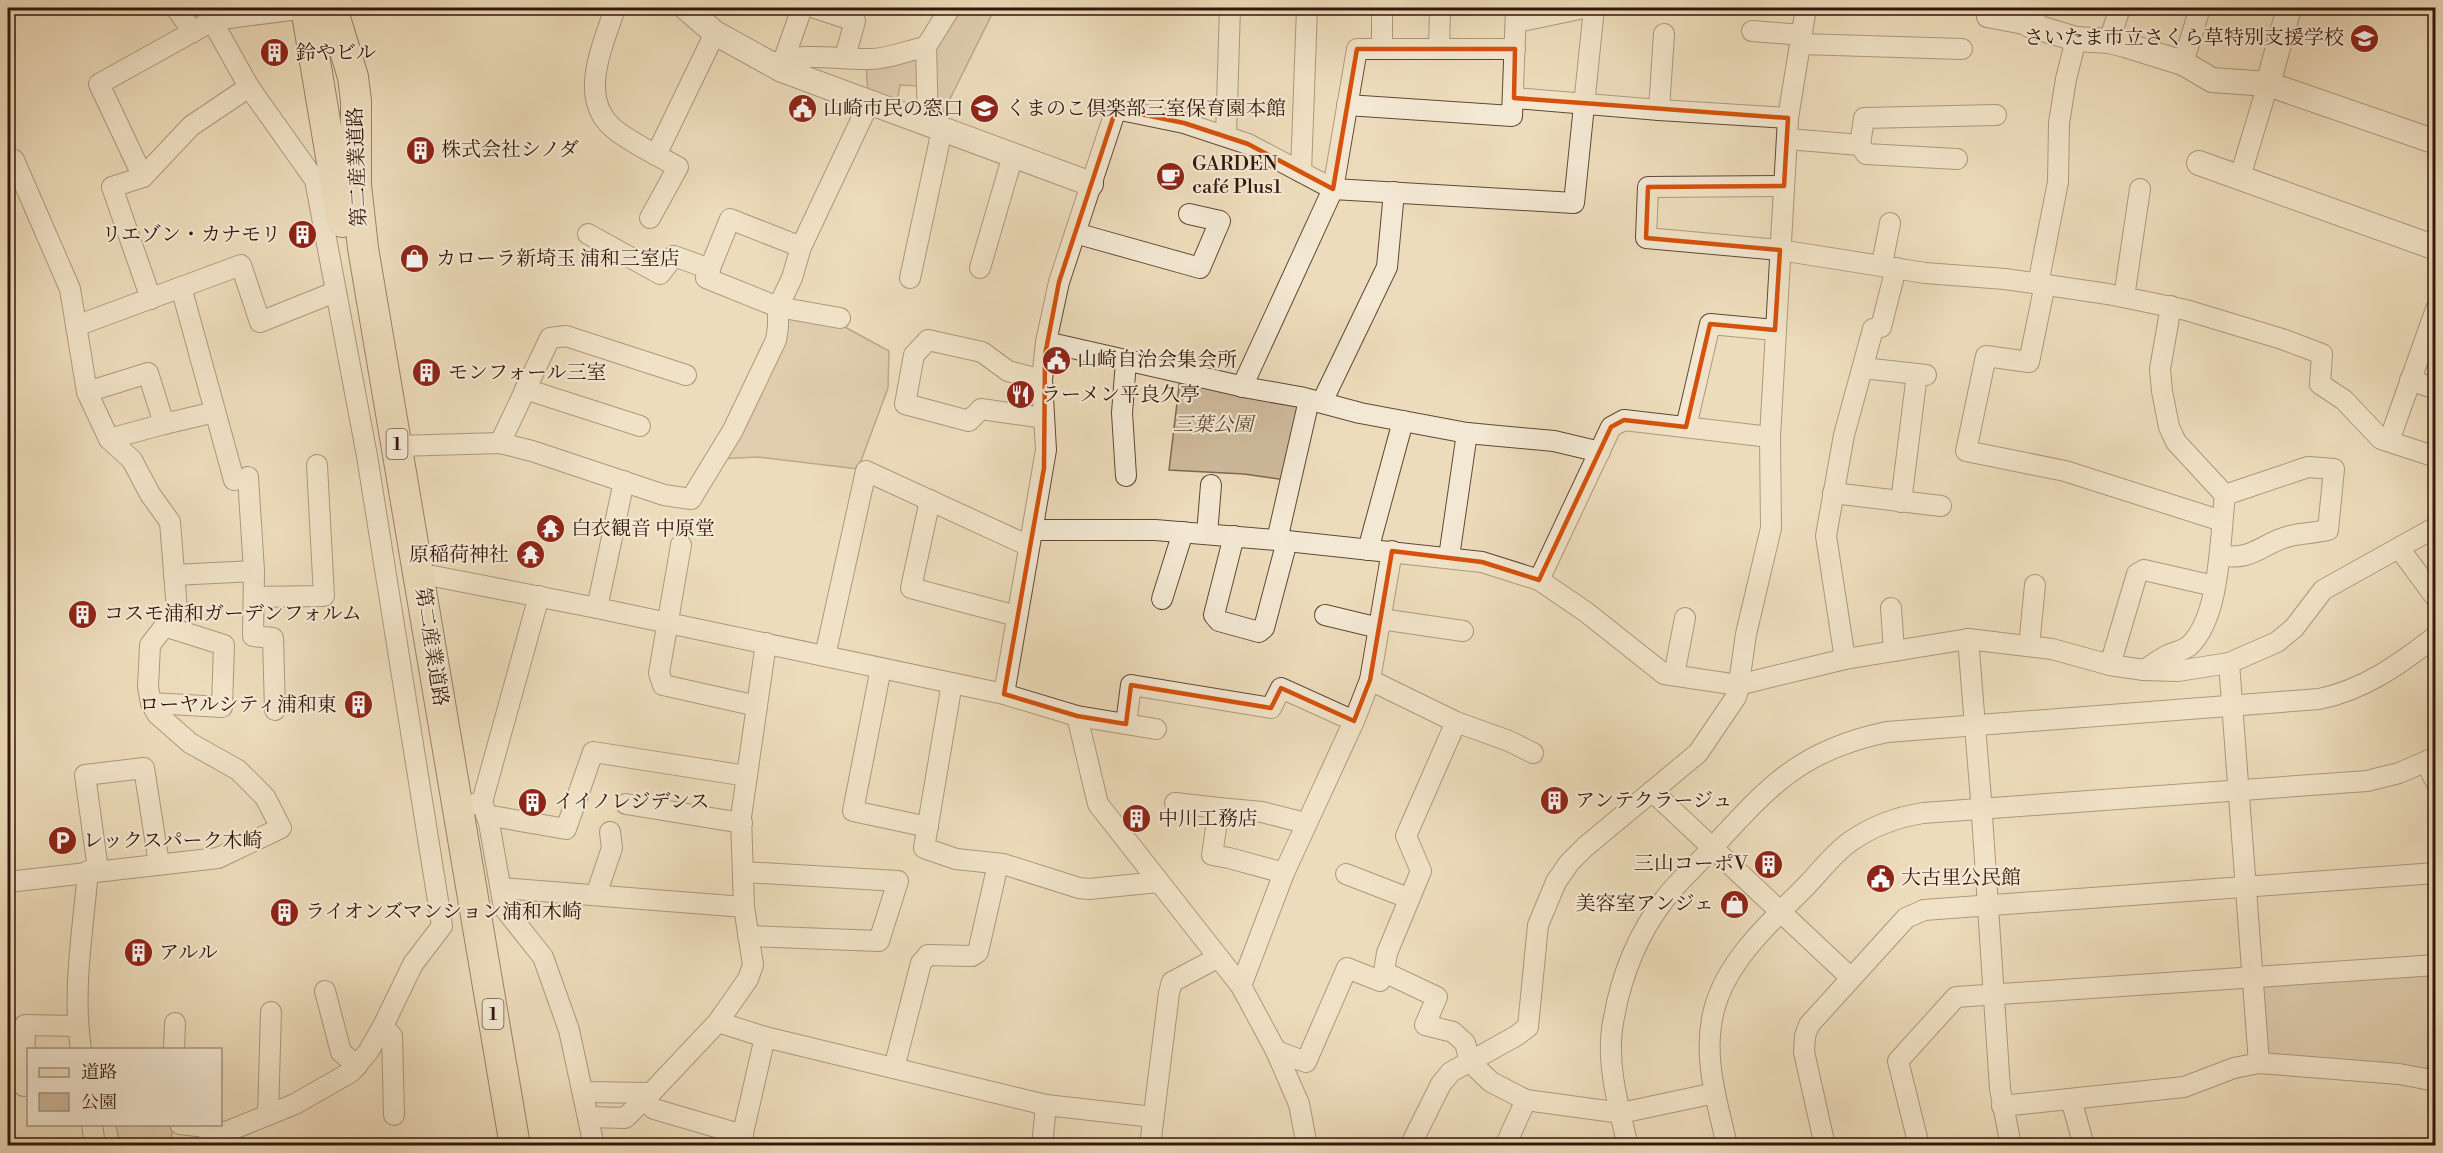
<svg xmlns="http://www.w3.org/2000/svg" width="2443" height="1153" font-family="'Libre Bodoni','Noto Serif JP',serif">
<rect width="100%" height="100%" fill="#eddcbb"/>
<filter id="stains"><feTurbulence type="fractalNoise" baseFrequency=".00333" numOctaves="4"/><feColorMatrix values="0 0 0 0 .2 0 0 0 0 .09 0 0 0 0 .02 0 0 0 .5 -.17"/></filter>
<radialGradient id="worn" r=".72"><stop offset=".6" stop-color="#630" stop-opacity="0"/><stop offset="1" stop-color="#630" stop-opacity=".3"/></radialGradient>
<g fill="#ceba9d" stroke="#816854" stroke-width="1.5">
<path d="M962,8H995L941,117L938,112L930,53L946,33Z"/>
<path d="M916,56L920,86L900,85L897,102L868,93L866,64Z"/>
<path d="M821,314L889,351L888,388L858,469L758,457L718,459L786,319Z"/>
<path d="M1180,378L1302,407L1286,480L1244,474L1169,470Z"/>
<path d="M2435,969V1076L2269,1056L2263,1051L2259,990L2264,983Z"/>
<path d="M116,1125H173L170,1145H120Z"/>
</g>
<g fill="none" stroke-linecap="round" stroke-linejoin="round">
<defs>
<g id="minor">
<path d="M176,8L193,32"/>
<path d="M615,8C603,46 575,102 618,132C636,145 658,156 678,167L650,218"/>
<path d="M815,8L855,21L845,57"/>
<path d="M1987,17L2029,25"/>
<path d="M1517,22L1584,8"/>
<path d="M1752,31L1802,35"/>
<path d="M2109,41L2120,8"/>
<path d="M1801,44L1962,49"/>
<path d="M1382,49V8"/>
<path d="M1439,49L1440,8"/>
<path d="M784,59L802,8"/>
<path d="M2183,63L2200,8"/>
<path d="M772,64C802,51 838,60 871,59C889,59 908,50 926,47"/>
<path d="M1514,98L1659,110L1788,118"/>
<path d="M1347,105L1512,116L1516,8"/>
<path d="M1659,110L1664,34"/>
<path d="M928,125L926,47L950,8"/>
<path d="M1226,136L1230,8"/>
<path d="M1788,139L1860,145L1864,118L1996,115"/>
<path d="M1860,145L1866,154L1957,159"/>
<path d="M656,155L715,33"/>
<path d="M8,161L14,160L70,289L87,392L109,439L132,460L150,494L170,522L177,610L150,645L148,687L151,703L157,714L190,743L238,770L265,797L281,828L218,858L8,882"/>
<path d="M1301,172L1307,8"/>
<path d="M143,177L99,84L214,20L306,8"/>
<path d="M2240,177L2268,84"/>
<path d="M1784,186L1648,187L1646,238L1780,250L1925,273L2005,279L2108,294L2186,310L2282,339L2322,354L2320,384L2344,400L2381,439L2436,457"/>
<path d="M1075,233L1200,268L1220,221L1189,214"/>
<path d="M588,234L660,274L674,256L710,269"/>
<path d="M801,247L730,219L706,278L778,307L840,318"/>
<path d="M1882,264L1890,223"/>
<path d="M980,268L1013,155"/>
<path d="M910,278L942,130"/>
<path d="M2038,284L2058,182L2059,123L2066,79L2076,39"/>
<path d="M2045,284L2029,362L1986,356L1966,451L2065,471L2222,521"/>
<path d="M181,287L234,480"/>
<path d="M2124,297L2140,189"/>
<path d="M151,299L112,187L143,177L191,126L249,87"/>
<path d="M76,326L241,265L260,322L335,292"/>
<path d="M1046,342L1249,388L1300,397L1360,413L1467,433L1554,441L1600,452"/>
<path d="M1126,361L1122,413L1126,476"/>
<path d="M1863,368L1926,375"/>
<path d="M1042,380L1008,371L982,352L928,340L914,355L905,404L969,421L981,409L1044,418"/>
<path d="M2410,380L2436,389"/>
<path d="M1242,387L1333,189L1357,49H1515"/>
<path d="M525,389L640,426"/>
<path d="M87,392L148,373L164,424L215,412"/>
<path d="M1322,402L1387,267L1394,192"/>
<path d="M1686,427L1710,324L1775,330"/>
<path d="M109,439L164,424"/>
<path d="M2389,441L2436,309"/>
<path d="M500,443L550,338L566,336L686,375"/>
<path d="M398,446L500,443L532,451L664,495L691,499L733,430L776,340L778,327V307L792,278L801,247L869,103"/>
<path d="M248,477L254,571"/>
<path d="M1833,493L1941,506"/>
<path d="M930,500L911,588L1017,616"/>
<path d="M1901,502L1917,374"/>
<path d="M1034,530H1155L1287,541L1482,562L1539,580L1586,612L1664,674L1738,685L1845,659L1968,639L2052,649L2110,665L2144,670L2178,671L2229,663L2277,642L2294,628L2323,590L2436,527"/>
<path d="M1207,534L1211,485"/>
<path d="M1234,536L1214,615L1219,621L1259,632L1264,628L1287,541"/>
<path d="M1277,540L1309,400"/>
<path d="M681,545L659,673L663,685L757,706"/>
<path d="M2399,548L2436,598"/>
<path d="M1368,550L1403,421"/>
<path d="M2220,555C2252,562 2262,543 2290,536C2302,533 2315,533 2328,530L2334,469L2308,467L2225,495"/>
<path d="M1449,557L1467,433"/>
<path d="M174,575L254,571L253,636L273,638L275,710"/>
<path d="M419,576H433L597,608L1004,694L1077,716L1156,729"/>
<path d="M1539,580L1611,427L1624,420L1770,437"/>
<path d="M254,597L324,596L317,465"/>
<path d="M1162,599L1183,532"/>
<path d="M597,608L624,481"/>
<path d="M1891,608L1894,651"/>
<path d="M1325,615L1379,628"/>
<path d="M1381,619L1463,631"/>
<path d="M1968,639L1981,800L2000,1089L2011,1146"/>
<path d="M2029,646L2035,585"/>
<path d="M825,656L866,471L1029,546"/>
<path d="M1845,659L1826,536L1844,435L1873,329L1881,327L1896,268"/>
<path d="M2229,663L2259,1063"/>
<path d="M2110,665L2137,574L2144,570L2214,586"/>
<path d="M881,668L853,811L928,827"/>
<path d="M2144,670C2152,665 2160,659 2168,655C2175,652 2182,651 2189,646C2221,617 2220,536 2225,495L2176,442L2169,427L2162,391L2160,369L2171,306"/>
<path d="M1674,675L1685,618"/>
<path d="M1370,680L1456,722L1509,741L1533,753"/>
<path d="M952,683L924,848L956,859L1003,864L1079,888L1089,889L1158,882"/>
<path d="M1004,694L1046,450L1042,380L1046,342L1059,282L1116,109L1184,123L1248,144L1333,189L1574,203L1594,8"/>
<path d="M151,703L222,707L224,645L164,626"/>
<path d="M1077,716L1098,804L1241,986L1276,1051L1299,1104L1307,1146"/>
<path d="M1456,722L1406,836L1421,871L1387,953L1384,972L1437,997L1425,1025L1453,1032L1465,1043L1470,1062L1491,1082L1526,1100L1621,1113L1715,1093"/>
<path d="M1126,724L1131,685L1271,708L1281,688L1354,721"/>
<path d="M2426,763L2436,782"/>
<path d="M1652,791L1851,978"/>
<path d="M482,802L489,823L504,908L543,957L569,1030L594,1146"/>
<path d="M1175,803L1219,808"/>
<path d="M626,804L742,823"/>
<path d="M471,805L482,802L539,596"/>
<path d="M486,815L566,829L593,752L747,776"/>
<path d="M98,870L85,775L144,768L159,864"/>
<path d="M743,872L898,881L879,941L748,936"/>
<path d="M1284,873L1229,858L1212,855L1219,808L1262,812L1305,823"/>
<path d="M1346,874L1408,898"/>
<path d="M501,888L744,907"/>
<path d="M596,895L612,848L610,832"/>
<path d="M1241,986L1284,873L1354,721L1370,680L1392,551"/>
<path d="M325,991L341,1052L357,1066"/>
<path d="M718,1022L765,1037L1046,1105L1153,1117"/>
<path d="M383,1026L392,1036L394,1115"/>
<path d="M81,1050C72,991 83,930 88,871"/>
<path d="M174,1050L175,1023"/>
<path d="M1276,1051L1306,1062L1347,968L1380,981L1384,972"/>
<path d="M894,1068L921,963L928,955L972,956L978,952L998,864"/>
<path d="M24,1086L25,1025L77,1026"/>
<path d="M584,1092L651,1093L718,1022L748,979L753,965L744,907L741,817L766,643"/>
<path d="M2071,1099L2084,1146"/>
<path d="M645,1100L654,1109L743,1135"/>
<path d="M2002,1106L2184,1087L2234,1068L2259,1063L2399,1074L2436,1081"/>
<path d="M268,1115L271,1012"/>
<path d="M589,1117L625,1118L651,1093"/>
<path d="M92,1124L95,1146"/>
<path d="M180,1124L214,1128L223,1133"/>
<path d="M205,1146L211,1138L295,1104L351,1072L368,1052L383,1026L413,964L442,926L367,456L315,180L249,87L205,8"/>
<path d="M740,1146L765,1037"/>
<path d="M1042,1146L1046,1105"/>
<path d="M1150,1146L1169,993L1172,982L1217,958"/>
<path d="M1410,1146L1441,1084L1451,1072L1516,1036L1528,1027L1538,925L1556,882L1569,863L1585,847L1698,753L1736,697L1738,690L1746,634L1771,528L1770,437L1788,118L1806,8"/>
<path d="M1505,1146L1526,1100"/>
<path d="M1628,1146C1619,1108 1607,1068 1612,1029C1619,982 1635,938 1664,900C1678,881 1697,865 1713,847C1770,785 1801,750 1887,732L2319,699C2364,690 2400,664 2436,636"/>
<path d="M1727,1146C1717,1100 1702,1057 1714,1010C1727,959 1773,920 1809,883C1822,869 1835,852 1851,841C1873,826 1897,817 1923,813L2367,781L2399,773L2436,757"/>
<path d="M1825,1146L1804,1052L1805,1036L1809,1025L1906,918L1924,910L2436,873"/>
<path d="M1919,1146L1898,1061L1956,997L2436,965"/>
</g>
<g id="tertiary">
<path d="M686,8L715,33L782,70L1091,184"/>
<path d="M2035,8L2029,25L2076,39L2109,41L2125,45L2183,63L2212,80L2268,84L2436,142"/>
<path d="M2268,84L2289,8"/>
<path d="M2199,163L2436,248"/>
</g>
<g id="primary">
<path d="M306,8L342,222"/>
<path d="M332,8L353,77L356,101V185L363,248L515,1146"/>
</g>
</defs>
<use href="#minor" stroke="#624736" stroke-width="22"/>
<use href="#tertiary" stroke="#624736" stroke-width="26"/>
<use href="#primary" stroke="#34150a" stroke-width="32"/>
<use href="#minor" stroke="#f3e8d3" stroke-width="20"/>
<use href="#tertiary" stroke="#f3e8d3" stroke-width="24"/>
<use href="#primary" stroke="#eddcbb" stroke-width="30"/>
</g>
<path d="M0 0H2443V1153H0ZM1357,49H1515L1514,98L1788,118L1784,186L1648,187L1646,238L1780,250L1775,330L1710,324L1686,427L1624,420L1611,427L1539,580L1482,562L1392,551L1370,680L1354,721L1281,688L1271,708L1131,685L1126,724L1077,716L1004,694L1044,468L1045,355L1059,282L1116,109L1184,123L1248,144L1333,189Z" fill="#eddcbb" fill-opacity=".55" fill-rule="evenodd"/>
<path fill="none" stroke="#d6520c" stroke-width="4.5" stroke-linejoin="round" d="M1357,49H1515L1514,98L1788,118L1784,186L1648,187L1646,238L1780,250L1775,330L1710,324L1686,427L1624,420L1611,427L1539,580L1482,562L1392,551L1370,680L1354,721L1281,688L1271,708L1131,685L1126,724L1077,716L1004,694L1044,468L1045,355L1059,282L1116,109L1184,123L1248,144L1333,189Z"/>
<defs>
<symbol id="school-disc" viewBox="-11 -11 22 22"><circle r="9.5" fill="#8f2418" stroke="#f3e8d3"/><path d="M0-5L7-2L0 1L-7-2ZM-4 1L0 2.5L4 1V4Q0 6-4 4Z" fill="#fff"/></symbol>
<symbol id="building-disc" viewBox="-11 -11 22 22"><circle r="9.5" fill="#8f2418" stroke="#f3e8d3"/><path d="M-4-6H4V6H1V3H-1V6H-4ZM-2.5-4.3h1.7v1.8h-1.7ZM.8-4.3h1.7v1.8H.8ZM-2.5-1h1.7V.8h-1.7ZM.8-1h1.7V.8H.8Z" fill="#fff"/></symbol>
<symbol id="civic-disc" viewBox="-11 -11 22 22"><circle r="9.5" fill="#8f2418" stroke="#f3e8d3"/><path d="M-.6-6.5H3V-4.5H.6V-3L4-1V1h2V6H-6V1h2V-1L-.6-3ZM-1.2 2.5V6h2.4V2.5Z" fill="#fff"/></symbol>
<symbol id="cafe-disc" viewBox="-11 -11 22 22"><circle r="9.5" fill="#8f2418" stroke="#f3e8d3"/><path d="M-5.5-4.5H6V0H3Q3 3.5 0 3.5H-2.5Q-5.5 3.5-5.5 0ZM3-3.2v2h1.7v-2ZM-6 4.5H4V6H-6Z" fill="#fff"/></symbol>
<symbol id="shop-disc" viewBox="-11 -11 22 22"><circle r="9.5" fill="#8f2418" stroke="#f3e8d3"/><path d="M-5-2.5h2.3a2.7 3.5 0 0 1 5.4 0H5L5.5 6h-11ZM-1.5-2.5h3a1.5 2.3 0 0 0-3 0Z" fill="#fff"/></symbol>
<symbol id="restaurant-disc" viewBox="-11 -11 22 22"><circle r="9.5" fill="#8f2418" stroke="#f3e8d3"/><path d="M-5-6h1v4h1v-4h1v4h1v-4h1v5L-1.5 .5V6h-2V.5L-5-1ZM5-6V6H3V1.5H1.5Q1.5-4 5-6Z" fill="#fff"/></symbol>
<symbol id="temple-disc" viewBox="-11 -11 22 22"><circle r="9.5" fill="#8f2418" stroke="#f3e8d3"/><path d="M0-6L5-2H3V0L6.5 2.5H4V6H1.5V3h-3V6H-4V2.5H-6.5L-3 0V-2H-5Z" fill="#fff"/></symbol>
<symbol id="parking-disc" viewBox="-11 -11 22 22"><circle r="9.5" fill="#8f2418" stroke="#f3e8d3"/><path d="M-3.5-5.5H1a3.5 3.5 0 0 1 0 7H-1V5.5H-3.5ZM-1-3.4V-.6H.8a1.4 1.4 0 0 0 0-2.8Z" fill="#fff"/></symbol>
</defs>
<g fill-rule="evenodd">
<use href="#school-disc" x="2348" y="22" width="33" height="33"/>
<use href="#building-disc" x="258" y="36" width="33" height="33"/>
<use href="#civic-disc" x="786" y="92" width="33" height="33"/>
<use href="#school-disc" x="968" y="92" width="33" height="33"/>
<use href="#building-disc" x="404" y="134" width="33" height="33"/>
<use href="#cafe-disc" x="1154" y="160" width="33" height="33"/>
<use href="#building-disc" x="286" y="218" width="33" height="33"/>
<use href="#shop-disc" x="398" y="242" width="33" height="33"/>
<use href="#civic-disc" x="1040" y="344" width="33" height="33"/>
<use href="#building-disc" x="410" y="356" width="33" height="33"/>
<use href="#restaurant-disc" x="1004" y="378" width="33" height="33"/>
<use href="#temple-disc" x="534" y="512" width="33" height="33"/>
<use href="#temple-disc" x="514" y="538" width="33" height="33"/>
<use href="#building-disc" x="66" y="598" width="33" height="33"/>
<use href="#building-disc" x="342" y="688" width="33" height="33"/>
<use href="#building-disc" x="1538" y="784" width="33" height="33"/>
<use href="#building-disc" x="516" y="786" width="33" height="33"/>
<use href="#building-disc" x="1120" y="802" width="33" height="33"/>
<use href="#parking-disc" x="46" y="824" width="33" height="33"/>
<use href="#building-disc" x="1752" y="848" width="33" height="33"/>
<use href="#civic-disc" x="1864" y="862" width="33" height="33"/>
<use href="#shop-disc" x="1718" y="888" width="33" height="33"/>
<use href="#building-disc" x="268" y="896" width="33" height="33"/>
<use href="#building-disc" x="122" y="936" width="33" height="33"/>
</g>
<g text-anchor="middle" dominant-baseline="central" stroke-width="4.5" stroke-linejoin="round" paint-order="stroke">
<g fill="#f3e8d3" stroke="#6d5446" stroke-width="1.5">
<rect x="386.5" y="429" width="21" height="30" rx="4.5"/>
<rect x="482.5" y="999" width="21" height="30" rx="4.5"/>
</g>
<g font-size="18" font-weight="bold" fill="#34150a">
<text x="397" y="444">1</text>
<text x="493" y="1014">1</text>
</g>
<g font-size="20" fill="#34150a" stroke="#f3e8d3" text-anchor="start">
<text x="2344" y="38" text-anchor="end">さいたま市立さくら草特別支援学校</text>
<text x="296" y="53">鈴やビル</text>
<text x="823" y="109">山崎市民の窓口</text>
<text x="1006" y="109">くまのこ倶楽部三室保育園本館</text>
<text x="441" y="150">株式会社シノダ</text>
<text x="1192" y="164">GARDEN<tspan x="1192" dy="23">café Plus1</tspan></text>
<text x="281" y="235" text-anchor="end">リエゾン・カナモリ</text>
<text x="436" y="259">カローラ新埼玉 浦和三室店</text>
<text x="1077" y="360">山崎自治会集会所</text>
<text x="448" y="373">モンフォール三室</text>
<text x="1041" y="395">ラーメン平良久亭</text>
<text x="571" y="529">白衣観音 中原堂</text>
<text x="509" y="555" text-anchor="end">原稲荷神社</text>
<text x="104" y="614">コスモ浦和ガーデンフォルム</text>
<text x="337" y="705" text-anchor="end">ローヤルシティ浦和東</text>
<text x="1575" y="801">アンテクラージュ</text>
<text x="554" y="802">イイノレジデンス</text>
<text x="1158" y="819">中川工務店</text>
<text x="83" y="841">レックスパーク木崎</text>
<text x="1748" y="864" text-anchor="end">三山コーポV</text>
<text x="1901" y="878">大古里公民館</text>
<text x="1714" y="904" text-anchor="end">美容室アンジェ</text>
<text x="305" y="912">ライオンズマンション浦和木崎</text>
<text x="159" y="953">アルル</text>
</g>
<g font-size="20" fill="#34150a" stroke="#f3e8d3">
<text transform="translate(358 167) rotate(-92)">第二産業道路</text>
<text transform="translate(431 647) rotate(81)">第二産業道路</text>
</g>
<g font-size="20" font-style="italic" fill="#624736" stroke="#f3e8d3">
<text x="1213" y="425">三葉公園</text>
</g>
</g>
<rect width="2443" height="1153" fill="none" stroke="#eddcbb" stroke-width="30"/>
<rect x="9" y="9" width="2425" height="1135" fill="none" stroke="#34150a" stroke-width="3"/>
<rect x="15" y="15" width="2413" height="1123" fill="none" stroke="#34150a" stroke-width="1.5"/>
<rect x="27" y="1048" width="195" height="78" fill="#f3e8d3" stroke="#a79483" stroke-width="1.5"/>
<rect x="39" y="1068" width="30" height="9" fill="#eddcbb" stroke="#a79483" stroke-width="1.5"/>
<text x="81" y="1078" font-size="18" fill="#34150a">道路</text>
<rect x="39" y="1093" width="30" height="18" fill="#ceba9d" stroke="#a79483" stroke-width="1.5"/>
<text x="81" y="1108" font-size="18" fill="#34150a">公園</text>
<rect width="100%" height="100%" filter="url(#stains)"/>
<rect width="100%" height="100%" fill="url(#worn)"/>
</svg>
